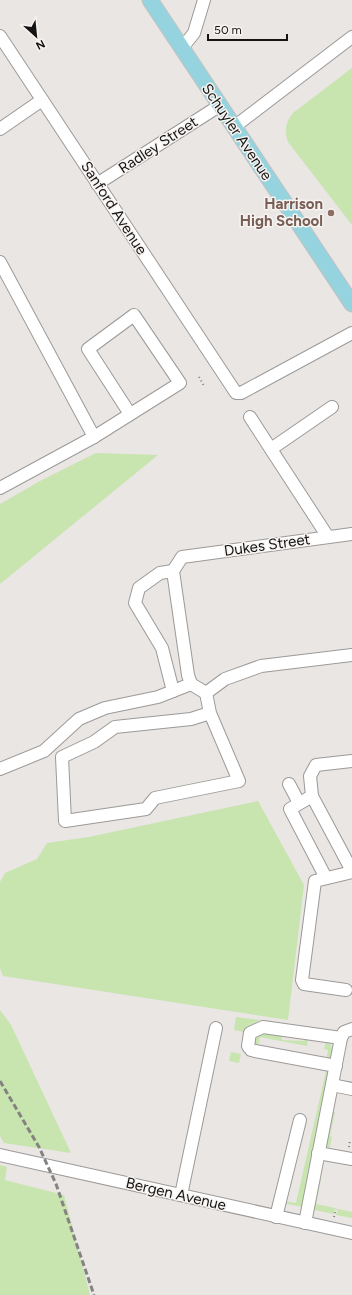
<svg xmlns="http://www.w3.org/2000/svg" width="352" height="1295" font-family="Figtree,sans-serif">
<rect width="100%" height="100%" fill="#e9e6e4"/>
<g fill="#c8e4af">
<path d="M352,68V225L288,142C284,131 285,123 293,113Z"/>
<path d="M96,453L158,455L0,584V504L40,481Z"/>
<path d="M258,801L304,885L288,1020L3,976L0,968V882L5,873L37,859L47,843L89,837Z"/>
<path d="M0,1010L11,1025L71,1153L4,1143L0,1136Z"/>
<path d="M236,1017L260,1020L250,1025L244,1032L234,1030Z"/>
<path d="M261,1033L282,1035V1040L304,1041L305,1038L308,1039L307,1046L260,1037L259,1043L256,1045L254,1042L256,1036Z"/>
<path d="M326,1041C333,1044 334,1053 330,1059L327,1057L328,1050L324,1049Z"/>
<path d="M231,1052L241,1054L239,1063L229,1061Z"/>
<path d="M326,1071L329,1073L302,1207L283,1203L284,1201L296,1203Z"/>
<path d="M333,1112H335L330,1136L332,1137L330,1147L329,1148L326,1146Z"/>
<path d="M0,1165L7,1167L5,1180L64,1195L90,1295H0Z"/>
<path d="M319,1179H321L316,1204L335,1208L334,1214L314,1210Z"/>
<path d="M338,1209L352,1212V1218L336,1215Z"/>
</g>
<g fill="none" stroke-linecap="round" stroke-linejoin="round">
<defs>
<g id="minor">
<path d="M0,36L236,393H241L352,333"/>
<path d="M182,48L194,33L204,0"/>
<path d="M234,127L352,37"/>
<path d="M0,129L42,100"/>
<path d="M97,184L219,106"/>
<path d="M0,262L94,437L180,383L134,315L88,349L130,414"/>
<path d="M250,417L328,537"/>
<path d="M271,449L332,407"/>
<path d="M0,488L94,437"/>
<path d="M173,691L162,648L135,603L139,588L160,573L173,571"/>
<path d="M206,693L210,713L239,781L155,798L146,809L65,821L62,757L94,742L115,727L191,719L210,713"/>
<path d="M206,693L191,684L188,675L173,571L182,557L352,534"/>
<path d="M206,693L225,679L261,666L352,655"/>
<path d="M0,769L44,751L79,719L105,708L158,697L191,684"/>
<path d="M289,784L299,803"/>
<path d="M312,796L310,776L316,765L352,761"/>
<path d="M326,878L290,809L312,796L352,871"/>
<path d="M346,990L304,984L302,980L315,881L352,872"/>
<path d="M336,1066L255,1051L251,1050L248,1046L250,1033L263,1027L341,1038"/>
<path d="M332,1085L352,1089"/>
<path d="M318,1153L352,1159"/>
<path d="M0,1155L352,1233"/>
<path d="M181,1195L216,1028"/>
<path d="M276,1217L300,1120"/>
<path d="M305,1223L341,1038L344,1032L352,1029"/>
</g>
<path id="major" d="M150,0L352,304"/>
</defs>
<use href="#minor" stroke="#9c9a98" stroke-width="14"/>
<use href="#major" stroke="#c2c2c2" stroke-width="17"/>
<g stroke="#7e7c7b" stroke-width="2" stroke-dasharray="1 3" stroke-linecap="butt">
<path d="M199,377L204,386"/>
<path d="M349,1147L350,1140"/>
<path d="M334,1217L336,1209"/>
</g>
<use href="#minor" stroke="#fff" stroke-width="12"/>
<use href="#major" stroke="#95d4de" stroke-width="15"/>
<path stroke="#858382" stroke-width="3" stroke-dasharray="6 3" stroke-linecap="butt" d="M0,1081L39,1147L56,1184L94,1295"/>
</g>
<circle fill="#8d6e63" stroke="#f6f3f1" stroke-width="1.5" cx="331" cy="213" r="4"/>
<g text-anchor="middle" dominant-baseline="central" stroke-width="3" stroke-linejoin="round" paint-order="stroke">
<g font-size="15" fill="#151414" stroke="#f6f3f1">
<text transform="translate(237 132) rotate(56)">Schuyler Avenue</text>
<text transform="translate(158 145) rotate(-33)">Radley Street</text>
<text transform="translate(114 208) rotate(57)">Sanford Avenue</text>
<text transform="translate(267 545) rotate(-8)">Dukes Street</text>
<text transform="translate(176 1194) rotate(13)">Bergen Avenue</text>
</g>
<g font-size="15" font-weight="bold" fill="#785e54" stroke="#f6f3f1" text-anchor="end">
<text x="323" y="204">Harrison<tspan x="323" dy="17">High School</tspan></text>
</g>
</g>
<g transform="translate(36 36) rotate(153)" stroke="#f6f3f1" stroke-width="3" paint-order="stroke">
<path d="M0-3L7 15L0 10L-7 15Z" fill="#151414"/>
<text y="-6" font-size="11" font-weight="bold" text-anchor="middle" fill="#151414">N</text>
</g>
<path d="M208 34v6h79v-6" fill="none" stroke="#151414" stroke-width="2"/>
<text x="214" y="34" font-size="12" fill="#151414" stroke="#f6f3f1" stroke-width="3" paint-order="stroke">50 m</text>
</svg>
